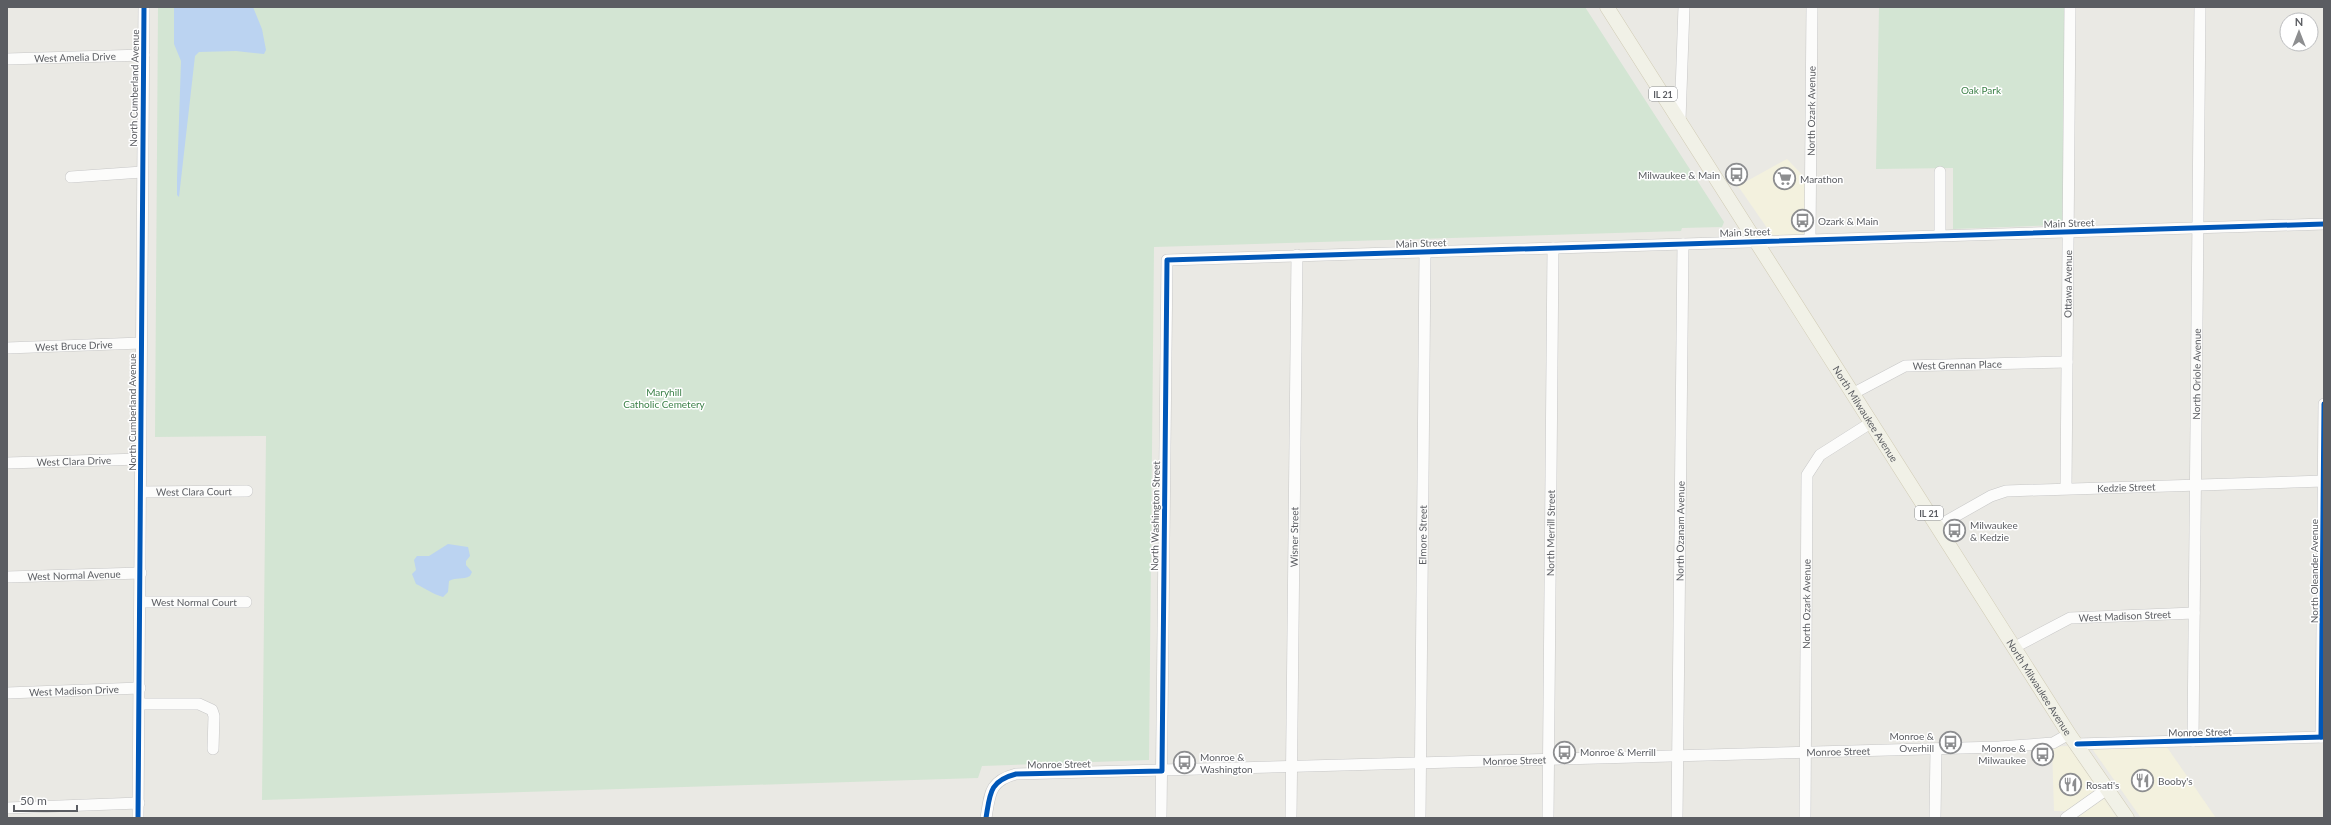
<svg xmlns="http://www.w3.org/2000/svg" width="2331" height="825" font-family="Lato,sans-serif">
<rect width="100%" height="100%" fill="#eae9e4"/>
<g fill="#f3f1de">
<path d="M1787,159L1812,185L1813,237L1774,238L1738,186Z"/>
<path d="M2162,740L2216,818H2141L2088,743Z"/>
<path d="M2068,746L2117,818H2064V811H2054L2052,747Z"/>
</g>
<g fill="#d3e5d3">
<path d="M158,7H1585L1724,222L1722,227L1682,228L1681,231L1154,247L1149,760L982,766L978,778L262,800L266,436L155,437Z"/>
<path d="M1879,7H2065L2064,222L2061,225L1953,229V168L1876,169Z"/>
</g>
<g fill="#bbd3f1">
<path d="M174,7H253L262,29L266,50L264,54L236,51L199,52L195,56L179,197L177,195V179L181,61L174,44Z"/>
<path d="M448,544L468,547L470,556L466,561V565L472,572L470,576C463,580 456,577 449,581L448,592L443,597C433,594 426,589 416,584L412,574L416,570L414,560L417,556H429Z"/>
</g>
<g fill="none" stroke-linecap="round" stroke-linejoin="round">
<defs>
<g id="minor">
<path id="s1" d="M7,59L144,55"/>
<path d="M1680,120L1684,7"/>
<path d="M1940,172V235"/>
<path d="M71,177L142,172"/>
<path id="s2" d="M1810,239L1812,7"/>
<path id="s3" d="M7,348L141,343"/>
<path id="s4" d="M1854,393L1905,366L2067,362"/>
<path id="s5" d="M7,463L140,459"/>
<path id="s6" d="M2066,488L2070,7"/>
<path id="s7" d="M141,492L247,491"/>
<path id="s8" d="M1938,526L1991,496L2006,491L2324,481"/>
<path id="s9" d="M7,577L141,573"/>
<path id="s10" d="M141,602H246"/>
<path id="s11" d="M2015,647L2070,618L2194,613"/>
<path id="s12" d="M7,693L140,688"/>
<path d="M140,704H199L212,710L214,716L213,749"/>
<path d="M2321,737L2324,404"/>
<path id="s13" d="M2193,741L2200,7"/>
<path d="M2077,744L2324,737"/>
<path d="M7,808L139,803"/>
<path d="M138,818L144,7"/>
<path id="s14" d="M986,818C990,794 989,781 1016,774L1999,747L2053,743L2069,734"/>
<path d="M1161,818L1167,260L2324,224"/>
<path id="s15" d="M1291,818L1297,255"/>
<path id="s16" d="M1420,818L1425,252"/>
<path id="s17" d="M1548,818L1553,248"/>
<path id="s18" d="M1677,818L1683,244"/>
<path id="s19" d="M1805,818L1807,475L1820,455L1872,422"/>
<path d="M1935,818L1936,749"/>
<path d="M2066,818L2107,789"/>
</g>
<g id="major">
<path id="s20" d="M1607,7L2069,734L2127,818"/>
</g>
</defs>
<use href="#minor" stroke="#c7c7c7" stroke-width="12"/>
<use href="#major" stroke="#d0cbb4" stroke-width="15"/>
<use href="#minor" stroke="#fcfcfb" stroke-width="11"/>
<use href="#major" stroke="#f1f1e7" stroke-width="14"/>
<defs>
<g id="cycleway">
<path d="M2321,737L2324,404"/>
<path d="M2077,744L2324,737"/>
<path d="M138,818L144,7"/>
<path d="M986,818C990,794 989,781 1016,774L1162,771L1167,260L2324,224"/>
</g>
</defs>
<use href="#cycleway" stroke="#fff" stroke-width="8"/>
<use href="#cycleway" stroke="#0057b8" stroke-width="5"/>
</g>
<defs>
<symbol id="bus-ring" viewBox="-11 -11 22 22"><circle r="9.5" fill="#fff" stroke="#8d8e90" stroke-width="1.5"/><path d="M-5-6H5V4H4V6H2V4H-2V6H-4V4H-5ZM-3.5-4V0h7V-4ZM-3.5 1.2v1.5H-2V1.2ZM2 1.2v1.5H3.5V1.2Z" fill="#8d8e90"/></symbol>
<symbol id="supermarket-ring" viewBox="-11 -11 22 22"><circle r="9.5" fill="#fff" stroke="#8d8e90" stroke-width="1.5"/><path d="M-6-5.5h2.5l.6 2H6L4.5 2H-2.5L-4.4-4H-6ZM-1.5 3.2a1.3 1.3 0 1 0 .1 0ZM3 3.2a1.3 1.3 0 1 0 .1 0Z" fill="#8d8e90"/></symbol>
<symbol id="restaurant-ring" viewBox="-11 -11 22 22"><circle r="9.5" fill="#fff" stroke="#8d8e90" stroke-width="1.5"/><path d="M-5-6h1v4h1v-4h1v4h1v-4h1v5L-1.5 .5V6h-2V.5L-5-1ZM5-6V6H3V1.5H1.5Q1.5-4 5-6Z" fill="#8d8e90"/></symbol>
</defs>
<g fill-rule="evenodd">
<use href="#bus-ring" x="1724" y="162" width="25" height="25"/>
<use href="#supermarket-ring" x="1772" y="166" width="25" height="25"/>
<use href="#bus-ring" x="1790" y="208" width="25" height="25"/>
<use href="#bus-ring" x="1942" y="518" width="25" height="25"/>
<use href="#bus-ring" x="1938" y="730" width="25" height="25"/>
<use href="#bus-ring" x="1552" y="740" width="25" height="25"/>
<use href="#bus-ring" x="2030" y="742" width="25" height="25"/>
<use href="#bus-ring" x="1172" y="750" width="25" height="25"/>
<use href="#restaurant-ring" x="2130" y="768" width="25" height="25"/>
<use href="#restaurant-ring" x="2058" y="772" width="25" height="25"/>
</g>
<g text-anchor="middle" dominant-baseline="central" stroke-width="3" stroke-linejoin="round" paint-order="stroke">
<g fill="#fff" stroke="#8c8e91" stroke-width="1">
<rect x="1649" y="87" width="28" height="14" rx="3"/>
<rect x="1915" y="506" width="28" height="14" rx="3"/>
</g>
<g font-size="9" font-weight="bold" fill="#5b5d62">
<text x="1663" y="94">IL 21</text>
<text x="1929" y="513">IL 21</text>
</g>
<g font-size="10" fill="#5b5d62" stroke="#fff">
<text stroke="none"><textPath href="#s1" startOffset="68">West Amelia Drive</textPath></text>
<text transform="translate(134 88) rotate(-89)">North Cumberland Avenue</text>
<text stroke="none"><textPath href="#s2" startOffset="128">North Ozark Avenue</textPath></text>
<text transform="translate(2069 223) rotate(-2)">Main Street</text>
<text transform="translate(1745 232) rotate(-2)">Main Street</text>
<text transform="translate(1421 243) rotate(-2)">Main Street</text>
<text stroke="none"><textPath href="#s6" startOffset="204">Ottawa Avenue</textPath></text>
<text stroke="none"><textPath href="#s3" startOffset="67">West Bruce Drive</textPath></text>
<text stroke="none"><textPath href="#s4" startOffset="110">West Grennan Place</textPath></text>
<text stroke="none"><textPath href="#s13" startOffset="367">North Oriole Avenue</textPath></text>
<text transform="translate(132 412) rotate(-90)">North Cumberland Avenue</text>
<text stroke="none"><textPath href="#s20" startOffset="482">North Milwaukee Avenue</textPath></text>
<text stroke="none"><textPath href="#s5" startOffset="67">West Clara Drive</textPath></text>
<text stroke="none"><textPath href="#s8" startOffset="197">Kedzie Street</textPath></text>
<text stroke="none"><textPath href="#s7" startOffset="53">West Clara Court</textPath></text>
<text transform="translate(1155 516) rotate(-89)">North Washington Street</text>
<text stroke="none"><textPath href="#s18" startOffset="287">North Ozanam Avenue</textPath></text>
<text stroke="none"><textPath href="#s17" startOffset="285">North Merrill Street</textPath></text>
<text stroke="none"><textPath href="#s16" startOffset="283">Elmore Street</textPath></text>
<text stroke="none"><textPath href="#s15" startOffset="281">Wisner Street</textPath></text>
<text transform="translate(2314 571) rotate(-90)">North Oleander Avenue</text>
<text stroke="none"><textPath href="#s9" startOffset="67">West Normal Avenue</textPath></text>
<text stroke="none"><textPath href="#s10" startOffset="53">West Normal Court</textPath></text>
<text stroke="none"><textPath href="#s19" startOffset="214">North Ozark Avenue</textPath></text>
<text stroke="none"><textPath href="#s11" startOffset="117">West Madison Street</textPath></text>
<text stroke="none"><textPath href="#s20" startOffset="806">North Milwaukee Avenue</textPath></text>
<text stroke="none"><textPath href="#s12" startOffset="67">West Madison Drive</textPath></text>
<text transform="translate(2200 732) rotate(-1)">Monroe Street</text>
<text stroke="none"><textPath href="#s14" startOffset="881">Monroe Street</textPath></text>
<text stroke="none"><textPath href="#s14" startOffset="557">Monroe Street</textPath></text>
<text transform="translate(1059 764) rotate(-1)">Monroe Street</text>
</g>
<g font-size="10" fill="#3c8048" stroke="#fff">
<text x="1981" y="90">Oak Park</text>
<text x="664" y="392">Maryhill<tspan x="664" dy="12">Catholic Cemetery</tspan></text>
</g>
<g font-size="10" fill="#5b5d62" stroke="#fff" text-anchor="start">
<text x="1720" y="175" text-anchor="end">Milwaukee &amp; Main</text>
<text x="1800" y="179">Marathon</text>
<text x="1818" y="221">Ozark &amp; Main</text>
<text x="1970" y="525">Milwaukee<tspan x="1970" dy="12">&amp; Kedzie</tspan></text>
<text x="1934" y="736" text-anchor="end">Monroe &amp;<tspan x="1934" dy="12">Overhill</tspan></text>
<text x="2026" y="748" text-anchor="end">Monroe &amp;<tspan x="2026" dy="12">Milwaukee</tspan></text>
<text x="1580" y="752">Monroe &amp; Merrill</text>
<text x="1200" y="757">Monroe &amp;<tspan x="1200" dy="12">Washington</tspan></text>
<text x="2158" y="781">Booby's</text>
<text x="2086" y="785">Rosati's</text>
</g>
</g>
<rect width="2331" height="825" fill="none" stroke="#5b5d62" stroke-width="16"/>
<g transform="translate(2299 32)"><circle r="19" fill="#ffffff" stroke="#bdbec0"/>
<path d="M0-3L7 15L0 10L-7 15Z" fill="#8d8e90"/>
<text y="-6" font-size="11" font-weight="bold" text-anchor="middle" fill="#5b5d62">N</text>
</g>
<path d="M14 805v6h63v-6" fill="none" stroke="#5b5d62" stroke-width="2"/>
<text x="20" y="805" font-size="12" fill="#5b5d62" stroke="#ffffff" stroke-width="3" paint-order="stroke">50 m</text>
</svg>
